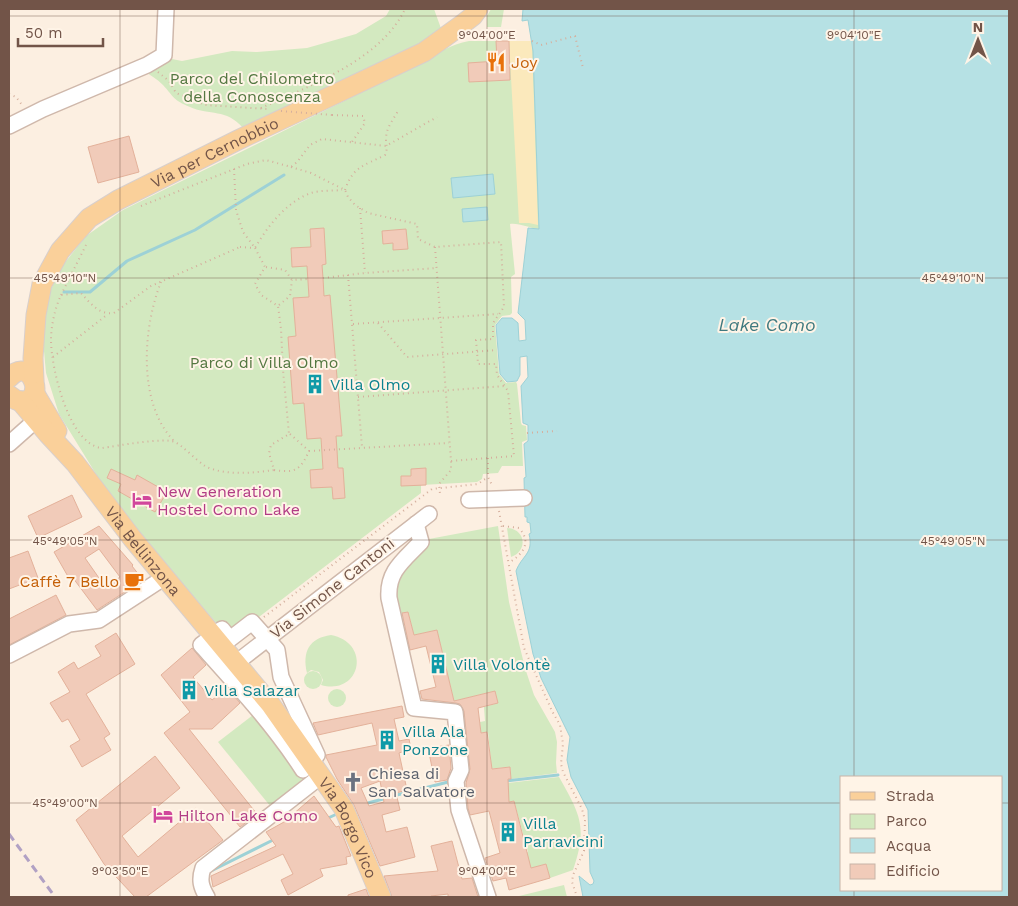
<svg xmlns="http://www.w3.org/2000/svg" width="1018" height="906" font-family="'Work Sans',sans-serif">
<rect width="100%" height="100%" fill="#fcefe1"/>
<g fill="#d3e9c0">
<path d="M390,9H434L443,34L243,128C226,108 210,116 190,107C173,100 174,97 163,85C157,79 150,75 144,71L167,58L182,61L232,51L257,52L307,48L356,34L386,16Z"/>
<path d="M491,9H504L501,27H487V16Z"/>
<path d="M469,41H532L533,51L539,229C528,228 520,223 510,224L515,274L511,277L512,313L510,315L502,316L495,325L499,374L506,383L516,382L517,384L521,423L522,425L526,426L527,440L522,442L523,466H502L498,473L483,474L482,479L477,482L421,485V493L230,639L147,542L104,487L59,414L46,373L43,340L46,302L59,270L86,236L123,210L421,63C436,54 451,44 469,41Z"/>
<path d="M498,526L509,602L525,668L534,695L555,732L557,742L556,763L557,773L511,779L510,767L486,769L491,762L488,732L481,733L480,722L485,721L484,707L498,703L495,691L454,701L437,630L414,635L408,612L397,614L393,596L397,573L429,539Z"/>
<path d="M507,528C526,529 528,551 511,557Z"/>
<path d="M331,635C372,643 361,696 321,685L323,680L319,672L311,670L307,673C302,652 309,638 331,635Z"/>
<circle cx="313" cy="680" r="9"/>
<circle cx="337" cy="698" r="9"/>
<path d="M253,715L305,780L271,807L218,742Z"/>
<path d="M559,777C580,814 588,827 573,870L550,878L546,864L516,872L515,856L528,852L514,801L502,804L508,783Z"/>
<path d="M564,885L567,897H515Z"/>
</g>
<path fill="#fbe9bc" d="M509,41H532L538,225L529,223H519Z"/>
<g fill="#b6e1e4" stroke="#9dd1d6" fill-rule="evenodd">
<path d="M523,9H1009V897H583L579,876L590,885L593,884L594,881L590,872L588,810L571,777L567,760L570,737L541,678L533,654L516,571C522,555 534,554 529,534L531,533L530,523L527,522V517H525L524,478L526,477L524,444L528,441V425L523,423L521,386L528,377L527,356L520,357V375L517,381L507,382L500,374L496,325L502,318H512L518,323L519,341L526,340L525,320L518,313L528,228L539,229L533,51L528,20L522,21ZM842,777H1002V890H842Z"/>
<path d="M493,174L495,194L453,198L451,178Z"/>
<path d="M487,207L488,220L463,222L462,209Z"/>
</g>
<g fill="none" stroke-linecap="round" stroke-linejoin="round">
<g stroke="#9dd1d6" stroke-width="3">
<path d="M64,292H90L127,261L195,230L284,175"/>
<path d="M505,781L558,775"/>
<path d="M393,796L452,781"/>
<path d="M364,804L387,798"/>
<path d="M326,819L339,813"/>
<path d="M213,870L275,839"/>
</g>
</g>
<g fill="#f1cbb9" stroke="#e3b19a" fill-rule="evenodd">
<path d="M496,41H509L510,80L469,82L468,63L497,61Z"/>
<path d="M129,136L139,172L98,183L88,147Z"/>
<path d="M324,228L326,264L322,265L323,278L324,296L330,295L342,436H336L337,450L338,468H343L345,498L333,499L332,487L311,488L310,470L323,469L321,438L307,439L304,403L293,404L288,337L296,336L293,298L309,297L307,266L292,267L291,248L311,247L310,229Z"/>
<path d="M406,229L408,249L393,250V243L383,244L382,231Z"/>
<path d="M426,468V485L401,486V476H411V469Z"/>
<path d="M111,469L135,480L137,475L167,492L155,512L118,491L121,484L107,478Z"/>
<path d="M72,495L82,517L38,538L28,516Z"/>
<path d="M99,526L133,565L132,566L143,580L97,610L73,578L70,580L54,552ZM99,549L120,577L106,588L85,558Z"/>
<path d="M28,551L38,578L9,589V558Z"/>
<path d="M56,595L66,615L9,645V619Z"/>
<path d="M408,612L414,635L437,630L454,701L495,691L498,703L478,708L481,733L487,732L492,769L510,767L511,779H508L509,802L514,801L531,868L546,864L550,878L509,890L506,878L493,881L485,858L500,853L489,811L470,815L468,808L466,783L470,769L464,711L460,704L456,703L422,699L420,691L436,687L426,646L410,650L402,613Z"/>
<path d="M116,633L135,664L86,694L110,734L104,738L111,750L82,767L70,746L80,740L68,719L62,722L50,703L70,692L58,672L74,662L78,669L101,656L95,646Z"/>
<path d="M192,648L206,665L193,677L212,700L227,688L240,703L212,729H189L257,814L240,827L164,733L190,712L161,675Z"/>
<path d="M402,706L404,717L394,719L399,741L409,739L411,749L399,753L407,790L396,793L400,810L382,815L386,832L407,827L415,857L380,866L354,805L337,779L326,757V755L377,745L372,723L318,735L313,723ZM380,781L384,802L369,806L361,788Z"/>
<path d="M449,745L451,768L447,780L435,782L428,748Z"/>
<path d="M155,756L180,788L122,836L138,857L196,808L223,840L146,897H135L104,864L76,820Z"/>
<path d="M314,796L336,827L339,826L351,856L346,857L347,864L320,869L323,876L288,895L281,880L293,874L283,854L213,887L211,876L276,846L266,832L284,822Z"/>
<path d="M452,841L462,879L472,878L478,897H448V894L431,896V897H392L384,876L438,871L431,846Z"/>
<path d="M366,889L369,897H348V895Z"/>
</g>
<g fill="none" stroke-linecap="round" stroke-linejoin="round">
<defs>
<g id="minor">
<path d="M9,126L43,109L147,65L164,55L166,9"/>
<path d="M9,444L36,420"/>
<path d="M469,500L524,498"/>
<path d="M416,524L421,542C404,560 387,571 389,598L414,708L455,712L461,770L456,781L459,810L488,897"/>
<path d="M252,622L277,650L281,677L317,755L303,770C274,725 237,685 201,645L222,629L230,639Z"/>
<path d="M9,655L69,624L99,620L165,577"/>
<path d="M236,663L429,514"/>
<path d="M207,897C201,887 199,880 203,868L321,776"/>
</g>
<g id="major">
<path d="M9,378C32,352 50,408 16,400L9,395"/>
<path id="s1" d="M34,380L33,358L36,315L42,284L60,251L89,218L118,200L238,140L424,52L460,26L473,16L478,9"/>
<path d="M34,392L57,431"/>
<path id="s2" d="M20,401L48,434L75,463L132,538L271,705L344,809L381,897"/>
</g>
</defs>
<use href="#minor" stroke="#cfb8ab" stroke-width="18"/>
<use href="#major" stroke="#d8cfcc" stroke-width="21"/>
<g stroke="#d5af9d" stroke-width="2" stroke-dasharray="1 4" stroke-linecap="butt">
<path d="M532,41L541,45L575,36L583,68"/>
<path d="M158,72L169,81L176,93L205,105L268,109"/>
<path d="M9,94L16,97L22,105"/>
<path d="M261,108C309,86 381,60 405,9"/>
<path d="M332,115L363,116L365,123L352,142"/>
<path d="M291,167L311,173L345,190L348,197L355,205L368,213L417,224L418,239L435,247L501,242L504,307L493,323V339L476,340L478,364H496L497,375L508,391L514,456L451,461"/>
<path d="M234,169L236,210L243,232L255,248C267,227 286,202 311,193C320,190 333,191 342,190"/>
<path d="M345,190C353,166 364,166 385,155C388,149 386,145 386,139C386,128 393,120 398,111"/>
<path d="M141,206L247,164L266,160L291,167L297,162L310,145L322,139L386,146L437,117"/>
<path d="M360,208L365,273"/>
<path d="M240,247L255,248L265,267L255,284L261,295L278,306L281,329L283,370L289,434L271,445L269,453L274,470C253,473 224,476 205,466C196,460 183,446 175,442C164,437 117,446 102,448C69,445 51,368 51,340C51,326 55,308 61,295L81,293C90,303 99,315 114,313L151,286Z"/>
<path d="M435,247L451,461V470L439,484L440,494"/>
<path d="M266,267L285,270L292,280L308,279"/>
<path d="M348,275L362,447"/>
<path d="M323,278L365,273L437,268"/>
<path d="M161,282C143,327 137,403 174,441"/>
<path d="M61,295L86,245"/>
<path d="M279,305L290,296L292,280"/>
<path d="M378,323L407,357L497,350"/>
<path d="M353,324L498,314"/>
<path d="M53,357L108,314"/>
<path d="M358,397L505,386"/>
<path d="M527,433L557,431"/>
<path d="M290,434L309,451"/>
<path d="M488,458V477L492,485"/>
<path d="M274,470C295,473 300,471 309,451L449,443"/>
<path d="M499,511L524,648L552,711L560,725L563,744L561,764L563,772L582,809L585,820L584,851L573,875L572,882L577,897"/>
<path d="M503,526L519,528C532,542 523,554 510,562"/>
<path d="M264,617L432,489L478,484L488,477"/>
</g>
<use href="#minor" stroke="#fff" stroke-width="15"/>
<use href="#major" stroke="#fad09a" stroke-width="19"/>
<path stroke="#b1a1c4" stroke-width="3" stroke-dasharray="8 5" stroke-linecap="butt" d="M9,834L55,897"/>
<path stroke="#d5af9d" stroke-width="2" stroke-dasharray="1 4" stroke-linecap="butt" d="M281,111L332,115"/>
</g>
<path fill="none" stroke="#725448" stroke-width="1" stroke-opacity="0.45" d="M120,9V897M487,9V897M854,9V777M9,16H1009M9,278H1009M9,540H1009M9,803H842M1002,803H1009M854,890V897"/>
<defs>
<symbol id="restaurant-bare" viewBox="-9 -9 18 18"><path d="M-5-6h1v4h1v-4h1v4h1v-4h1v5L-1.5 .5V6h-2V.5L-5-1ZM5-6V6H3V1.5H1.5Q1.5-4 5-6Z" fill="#e8710a" stroke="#fff4e7" stroke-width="2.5" paint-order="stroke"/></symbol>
<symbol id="building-bare" viewBox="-9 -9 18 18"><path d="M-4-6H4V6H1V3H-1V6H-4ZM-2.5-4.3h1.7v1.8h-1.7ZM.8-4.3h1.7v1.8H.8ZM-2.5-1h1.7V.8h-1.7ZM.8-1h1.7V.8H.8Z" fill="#0f9aa8" stroke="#fff4e7" stroke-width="2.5" paint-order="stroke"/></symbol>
<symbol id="hotel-bare" viewBox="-9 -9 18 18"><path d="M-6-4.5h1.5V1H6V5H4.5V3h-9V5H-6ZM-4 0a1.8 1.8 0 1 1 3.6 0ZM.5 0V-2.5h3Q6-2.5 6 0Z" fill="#d1479c" stroke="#fff4e7" stroke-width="2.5" paint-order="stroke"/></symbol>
<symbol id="cafe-bare" viewBox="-9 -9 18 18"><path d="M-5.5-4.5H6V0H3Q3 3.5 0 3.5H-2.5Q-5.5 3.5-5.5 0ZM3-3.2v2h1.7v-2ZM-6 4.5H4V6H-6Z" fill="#e8710a" stroke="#fff4e7" stroke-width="2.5" paint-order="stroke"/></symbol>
<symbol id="church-bare" viewBox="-9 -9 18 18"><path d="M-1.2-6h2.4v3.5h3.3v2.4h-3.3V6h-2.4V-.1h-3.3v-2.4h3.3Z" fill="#6b7280" stroke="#fff4e7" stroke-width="2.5" paint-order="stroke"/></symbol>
</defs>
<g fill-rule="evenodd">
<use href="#restaurant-bare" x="482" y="48" width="28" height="28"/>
<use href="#building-bare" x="301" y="370" width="28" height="28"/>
<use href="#hotel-bare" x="128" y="486" width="28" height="28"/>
<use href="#cafe-bare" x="120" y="567" width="28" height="28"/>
<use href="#building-bare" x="424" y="650" width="28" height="28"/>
<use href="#building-bare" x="175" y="676" width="28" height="28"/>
<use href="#building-bare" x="373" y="726" width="28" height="28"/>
<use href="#church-bare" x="339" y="768" width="28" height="28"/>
<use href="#hotel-bare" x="149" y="801" width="28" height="28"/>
<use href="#building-bare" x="494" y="818" width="28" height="28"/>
</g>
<g text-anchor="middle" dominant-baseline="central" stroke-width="4" stroke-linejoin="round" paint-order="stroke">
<g font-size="16" fill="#c56008" stroke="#fff4e7" text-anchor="start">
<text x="511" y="62">Joy</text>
<text x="119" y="581" text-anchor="end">Caffè 7 Bello</text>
</g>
<g font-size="16" fill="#547841" stroke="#fff4e7">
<text x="252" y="78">Parco del Chilometro<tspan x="252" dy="18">della Conoscenza</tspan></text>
<text x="264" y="362">Parco di Villa Olmo</text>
</g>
<g font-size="16" fill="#725448" stroke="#fff4e7">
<text stroke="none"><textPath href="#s1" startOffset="320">Via per Cernobbio</textPath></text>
<text stroke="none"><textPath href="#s2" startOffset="194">Via Bellinzona</textPath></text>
<text transform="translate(332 588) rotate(-38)">Via Simone Cantoni</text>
<text stroke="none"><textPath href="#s2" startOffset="540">Via Borgo Vico</textPath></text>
</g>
<g font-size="16" fill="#0d838f" stroke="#fff4e7" text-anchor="start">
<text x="330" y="384">Villa Olmo</text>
<text x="453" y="664">Villa Volontè</text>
<text x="204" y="690">Villa Salazar</text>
<text x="402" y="731">Villa Ala<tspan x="402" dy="18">Ponzone</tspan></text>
<text x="523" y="823">Villa<tspan x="523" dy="18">Parravicini</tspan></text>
</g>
<g font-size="16" fill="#b23c85" stroke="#fff4e7" text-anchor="start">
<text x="157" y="491">New Generation<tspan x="157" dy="18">Hostel Como Lake</tspan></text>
<text x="178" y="815">Hilton Lake Como</text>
</g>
<g font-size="16" fill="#5b616d" stroke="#fff4e7" text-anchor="start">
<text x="368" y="773">Chiesa di<tspan x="368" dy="18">San Salvatore</tspan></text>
</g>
<g font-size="18" font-style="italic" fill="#3f797f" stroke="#fff4e7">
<text x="767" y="324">Lake Como</text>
</g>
</g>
<g font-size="12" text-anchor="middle" fill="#725448" stroke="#fff4e7" stroke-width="4" stroke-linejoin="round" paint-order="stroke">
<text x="487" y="39">9°04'00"E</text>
<text x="854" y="39">9°04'10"E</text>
<text x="65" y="282">45°49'10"N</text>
<text x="953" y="282">45°49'10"N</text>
<text x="65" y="545">45°49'05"N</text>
<text x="953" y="545">45°49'05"N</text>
<text x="65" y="807">45°49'00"N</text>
<text x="120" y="875">9°03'50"E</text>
<text x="487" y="875">9°04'00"E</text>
</g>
<rect width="1018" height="906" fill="none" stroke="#725448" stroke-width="20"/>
<rect x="840" y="776" width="162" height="115" fill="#fff4e7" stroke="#c7b4a7"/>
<rect x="850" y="792" width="25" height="8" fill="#fad09a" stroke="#c7b4a7"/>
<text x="886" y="801" font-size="15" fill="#725448">Strada</text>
<rect x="850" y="814" width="25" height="15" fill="#d3e9c0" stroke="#c7b4a7"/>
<text x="886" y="826" font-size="15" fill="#725448">Parco</text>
<rect x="850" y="838" width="25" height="15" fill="#b6e1e4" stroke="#c7b4a7"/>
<text x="886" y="851" font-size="15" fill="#725448">Acqua</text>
<rect x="850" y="864" width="25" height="15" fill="#f1cbb9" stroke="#c7b4a7"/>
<text x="886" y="876" font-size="15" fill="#725448">Edificio</text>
<g transform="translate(978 40)" stroke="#fff4e7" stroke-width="4" paint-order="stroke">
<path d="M0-4L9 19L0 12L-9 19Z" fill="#725448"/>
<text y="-8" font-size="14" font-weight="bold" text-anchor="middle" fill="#725448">N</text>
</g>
<path d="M18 38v8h85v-8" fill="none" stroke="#725448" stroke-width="2.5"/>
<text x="25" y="38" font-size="15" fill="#725448" stroke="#fff4e7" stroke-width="4" paint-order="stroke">50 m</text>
</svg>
